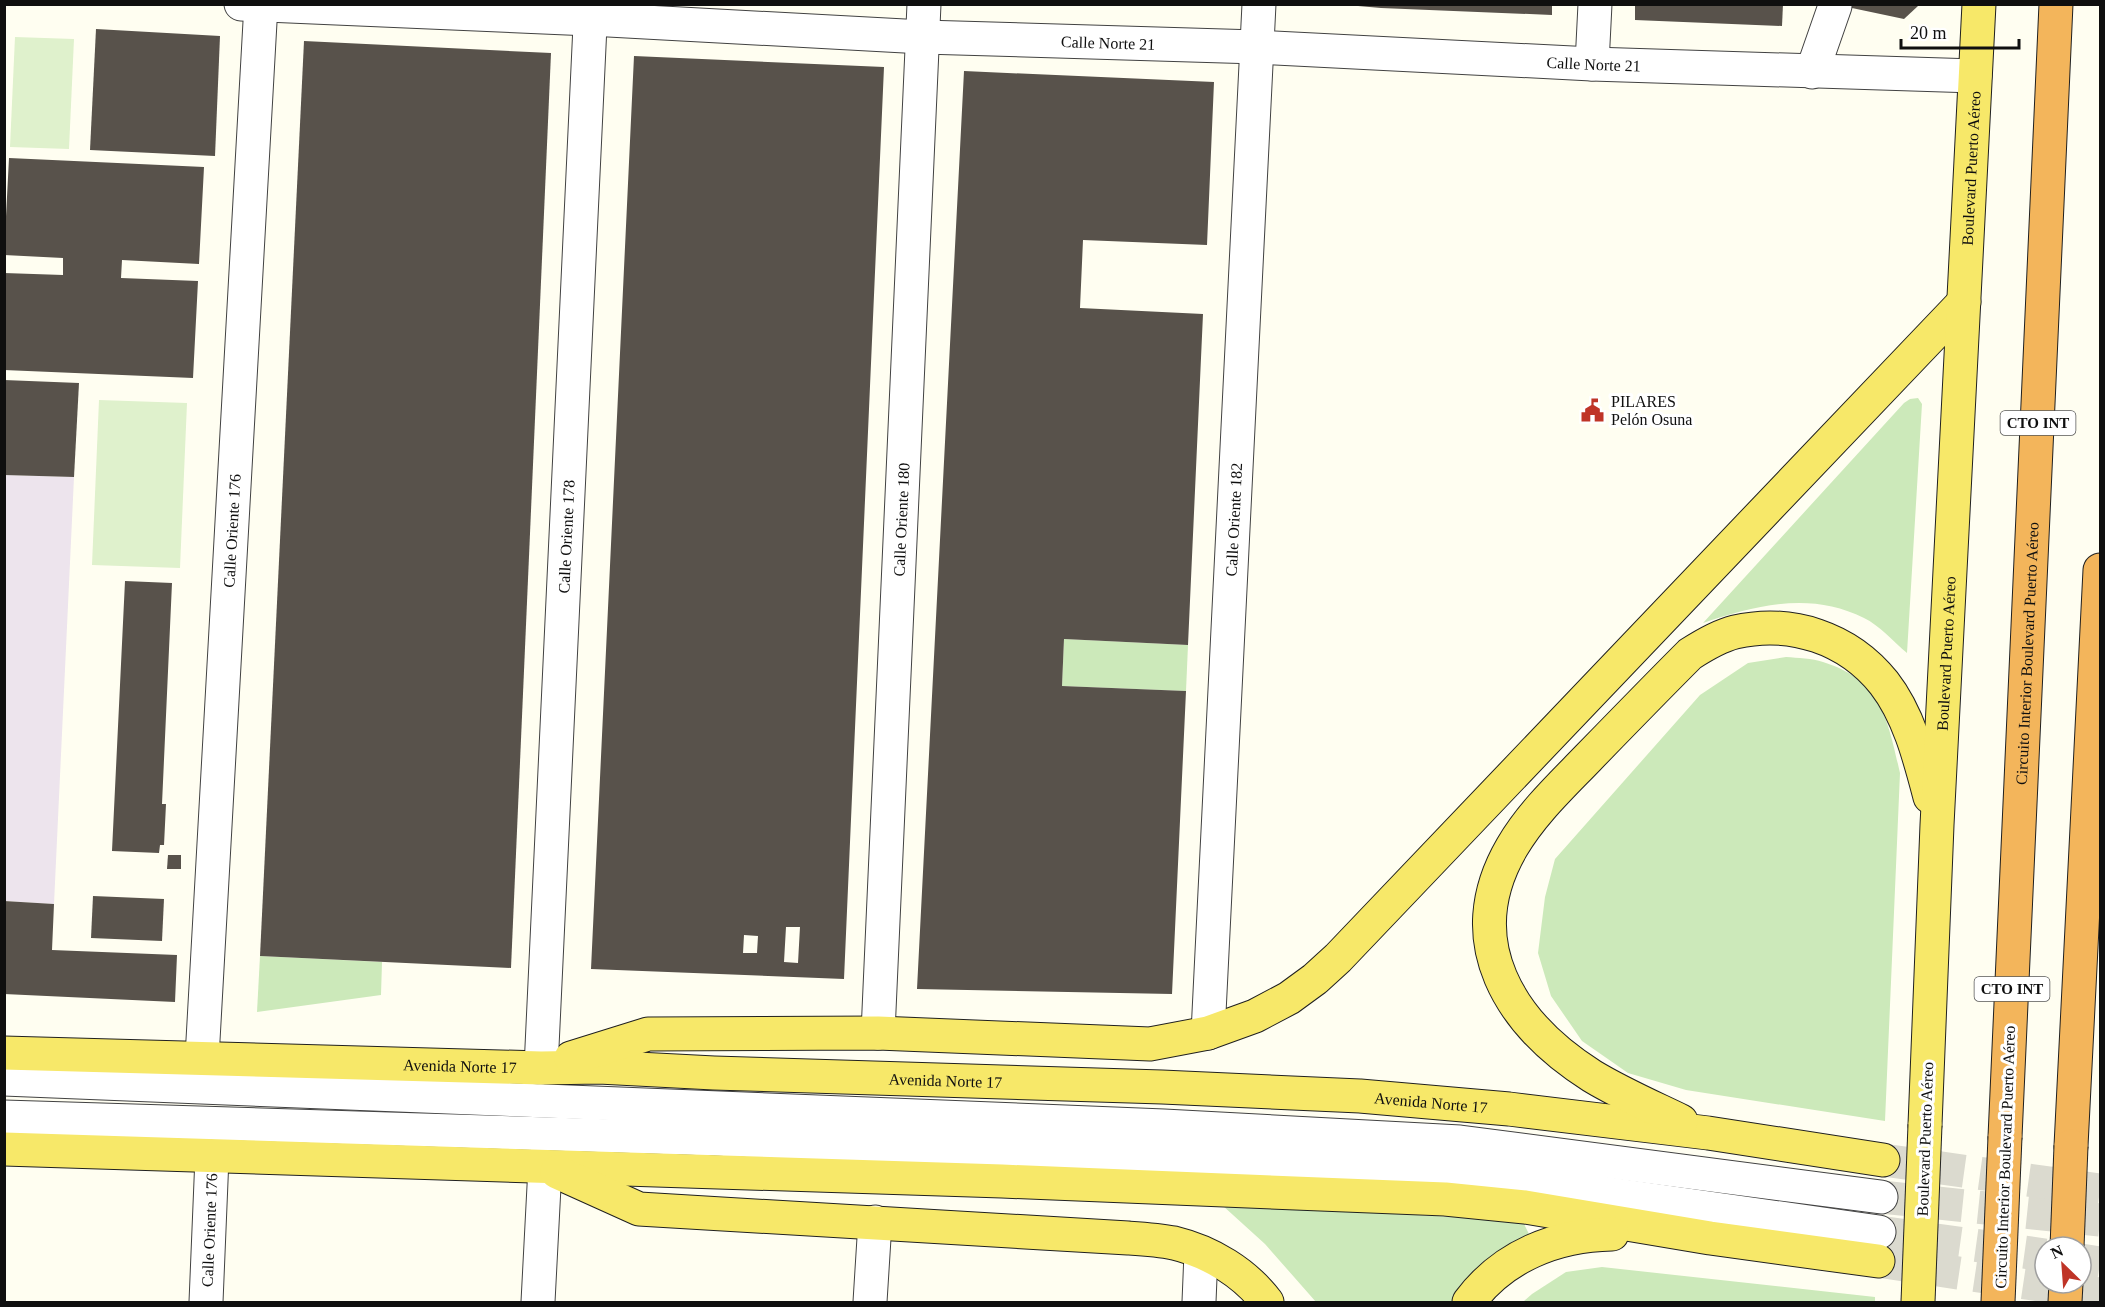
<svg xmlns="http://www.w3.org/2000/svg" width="2105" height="1307" font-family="'Times New Roman',serif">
<rect width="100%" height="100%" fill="#fffef1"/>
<path fill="#ede4ed" d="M5,475L74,477L54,904L5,901Z"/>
<g fill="#cce9ba">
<path d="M1918,398L1922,404L1907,653C1894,642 1879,625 1864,618C1811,591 1756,605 1703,623L1904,403L1910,399Z"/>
<path d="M1064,639L1188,645L1186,691L1062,686Z"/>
<path d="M1786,657C1798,658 1812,658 1823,662C1882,680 1888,721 1900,773L1885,1121L1686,1090L1628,1073L1582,1041L1551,996L1538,953L1545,897L1555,859L1700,695L1748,663Z"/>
<path d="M260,956L382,962L381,995L257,1012Z"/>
<path d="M1222,1205L1515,1220L1524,1224L1529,1234L1484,1261L1457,1290L1451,1302H1316L1265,1244Z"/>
<path d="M1602,1267L1875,1297V1302H1523L1532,1294L1566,1272Z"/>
</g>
<g fill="#dff1cc">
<path d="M15,37L74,39L69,149L10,147Z"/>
<path d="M99,400L187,403L180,568L92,565Z"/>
</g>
<g fill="#58524b" fill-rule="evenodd">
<path d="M1358,4H1552V15L1381,8L1358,6Z"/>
<path d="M1635,4H1783L1782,26L1635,20Z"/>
<path d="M1833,4H1918V6L1904,19Z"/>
<path d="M96,29L220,36L215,156L90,150Z"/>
<path d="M304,41L551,53L511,968L260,956Z"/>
<path d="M634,56L884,67L844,979L591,969ZM786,927H800L798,963L784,962ZM744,935L758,936L757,953H743Z"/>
<path d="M964,71L1214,82L1207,245L1083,240L1080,308L1203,314L1188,645L1064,639L1062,686L1186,691L1172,994L917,989Z"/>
<path d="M9,158L204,167L199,264L122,260L121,278L198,281L193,378L4,370V273L63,275V258L4,255Z"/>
<path d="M4,380L79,383L74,477L4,475Z"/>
<path d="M125,581L172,583L162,804H166L164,845H160L159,853L112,851Z"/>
<path d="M168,855H181V869H167Z"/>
<path d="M93,896L164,899L162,941L91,938Z"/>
<path d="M4,901L54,904L52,950L177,955L175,1002L4,994Z"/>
</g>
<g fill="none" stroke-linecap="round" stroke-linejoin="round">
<g stroke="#dbdacf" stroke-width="33" stroke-dasharray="33 16" stroke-linecap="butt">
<path d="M1881,1197L2100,1220"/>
<path d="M1879,1232L2045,1255"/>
<path d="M2081,1260L2100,1263"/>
</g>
<g stroke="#dbdacf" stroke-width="33" stroke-dasharray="33 16" stroke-linecap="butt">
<path d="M1883,1160L2100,1190"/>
<path d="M1878,1261L2100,1294"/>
</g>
<defs>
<g id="minor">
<path id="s1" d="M241,4L590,19L923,37L1257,47L1592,64L1975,76"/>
<path d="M1592,64L1595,4"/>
<path d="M1812,72L1835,6"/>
<path id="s2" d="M878,1033L924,4"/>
<path id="s3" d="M1208,1033L1259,4"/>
<path id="s4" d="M202,1058L261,4"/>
<path id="s5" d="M541,1068L591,4"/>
<path d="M4,1079L1164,1126L1460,1142L1881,1197"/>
<path d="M4,1117L713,1139L1432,1169L1879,1232"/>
<path id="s6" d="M206,1302L212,1157"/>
<path d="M538,1302L545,1167"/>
<path d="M870,1302L875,1222"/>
<path d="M1199,1302L1201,1253"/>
</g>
<g id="major">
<path id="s7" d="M4,1053L541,1068L599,1067L714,1073L1162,1087L1360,1096L1509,1109L1708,1133L1883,1160"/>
<path d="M571,1058L648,1034L878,1033L1150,1044L1208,1033L1255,1016L1289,998L1315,979L1338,958L1964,302"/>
<path d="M1681,1121C1652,1107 1620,1093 1592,1076C1510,1024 1457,941 1512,847C1532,813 1561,786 1588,758C1622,723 1656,688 1690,654C1704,645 1719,636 1735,632C1791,619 1848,638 1884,683C1909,715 1920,759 1930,797"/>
<path id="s8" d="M1925,1125L1937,825L1979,4"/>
<path d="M4,1149L1002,1181L1445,1199L1525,1207L1710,1238L1878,1261"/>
<path d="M557,1172L639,1209L1128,1238C1143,1239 1159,1240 1174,1243C1211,1252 1245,1273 1267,1302"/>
<path d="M1469,1302C1503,1256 1556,1235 1612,1234"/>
</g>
<g id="highway">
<path id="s9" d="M2005,1137L2056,4"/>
<path d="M2071,1146L2100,570"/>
</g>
</defs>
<use href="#minor" stroke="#424242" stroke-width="35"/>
<use href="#major" stroke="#202020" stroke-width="35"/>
<use href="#highway" stroke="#202020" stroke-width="35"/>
<use href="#minor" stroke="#fff" stroke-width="33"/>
<use href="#major" stroke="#f7e869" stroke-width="33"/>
<use href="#highway" stroke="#f3b55b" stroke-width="33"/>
<defs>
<path id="major-bridge" d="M1918,1302L1925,1125"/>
<g id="highway-bridge">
<path d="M2067,1247L2071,1146"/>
<path d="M1998,1302L2005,1137"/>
<path d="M2065,1302L2066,1283"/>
</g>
</defs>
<use href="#major-bridge" stroke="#202020" stroke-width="35" stroke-linecap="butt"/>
<use href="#highway-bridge" stroke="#202020" stroke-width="35" stroke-linecap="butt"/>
<use href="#major-bridge" stroke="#f7e869" stroke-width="33"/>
<use href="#highway-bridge" stroke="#f3b55b" stroke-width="33"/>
</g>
<defs>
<symbol id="civic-bare" viewBox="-9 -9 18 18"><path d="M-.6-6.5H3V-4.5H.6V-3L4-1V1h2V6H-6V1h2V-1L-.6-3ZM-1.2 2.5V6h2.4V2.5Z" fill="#bf3427" stroke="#fff" stroke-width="2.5" paint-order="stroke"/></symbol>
</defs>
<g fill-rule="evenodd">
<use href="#civic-bare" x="1576" y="394" width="33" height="33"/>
</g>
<g text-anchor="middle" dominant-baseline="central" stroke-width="6" stroke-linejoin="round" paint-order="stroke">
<g fill="#fff" stroke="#575757" stroke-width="1.5">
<rect x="2000.5" y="411" width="75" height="24" rx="4.5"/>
<rect x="1974.5" y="977" width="75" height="24" rx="4.5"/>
</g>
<g font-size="15" font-weight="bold" fill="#0f0f0f">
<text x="2038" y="423">CTO INT</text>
<text x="2012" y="989">CTO INT</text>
</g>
<g font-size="16" fill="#0f0f0f" stroke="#fff">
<text stroke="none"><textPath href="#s1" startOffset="868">Calle Norte 21</textPath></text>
<text stroke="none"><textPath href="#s1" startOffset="1354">Calle Norte 21</textPath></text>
<text stroke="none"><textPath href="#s8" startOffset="958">Boulevard Puerto Aéreo</textPath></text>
<text stroke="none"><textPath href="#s2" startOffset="514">Calle Oriente 180</textPath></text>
<text stroke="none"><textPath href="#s3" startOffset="514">Calle Oriente 182</textPath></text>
<text stroke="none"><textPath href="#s4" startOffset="528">Calle Oriente 176</textPath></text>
<text stroke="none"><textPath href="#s5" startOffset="532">Calle Oriente 178</textPath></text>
<text stroke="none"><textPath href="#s8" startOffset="472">Boulevard Puerto Aéreo</textPath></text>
<text stroke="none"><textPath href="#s9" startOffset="484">Circuito Interior Boulevard Puerto Aéreo</textPath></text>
<text stroke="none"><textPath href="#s7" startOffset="456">Avenida Norte 17</textPath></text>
<text stroke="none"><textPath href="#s7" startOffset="942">Avenida Norte 17</textPath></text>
<text stroke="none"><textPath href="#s7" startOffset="1428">Avenida Norte 17</textPath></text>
<text transform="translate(1925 1139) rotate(-88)">Boulevard Puerto Aéreo</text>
<text transform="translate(2005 1157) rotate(-88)">Circuito Interior Boulevard Puerto Aéreo</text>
<text stroke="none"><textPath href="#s6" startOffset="72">Calle Oriente 176</textPath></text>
</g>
<g font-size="16" fill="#0f0f0f" stroke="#fff" text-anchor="start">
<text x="1611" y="401">PILARES<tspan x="1611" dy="18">Pelón Osuna</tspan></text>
</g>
</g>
<rect width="2105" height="1307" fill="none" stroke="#0f0f0f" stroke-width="12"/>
<g transform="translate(2063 1265) rotate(335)"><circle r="28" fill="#ffffff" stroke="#9f9f9f" stroke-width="1.5"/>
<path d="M0-4.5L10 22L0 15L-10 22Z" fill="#bf3427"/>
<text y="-9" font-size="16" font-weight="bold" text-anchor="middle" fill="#0f0f0f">N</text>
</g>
<path d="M1901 39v9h118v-9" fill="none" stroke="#0f0f0f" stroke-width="3"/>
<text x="1910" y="39" font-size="18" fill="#0f0f0f" stroke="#ffffff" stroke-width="4.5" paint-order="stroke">20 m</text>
</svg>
